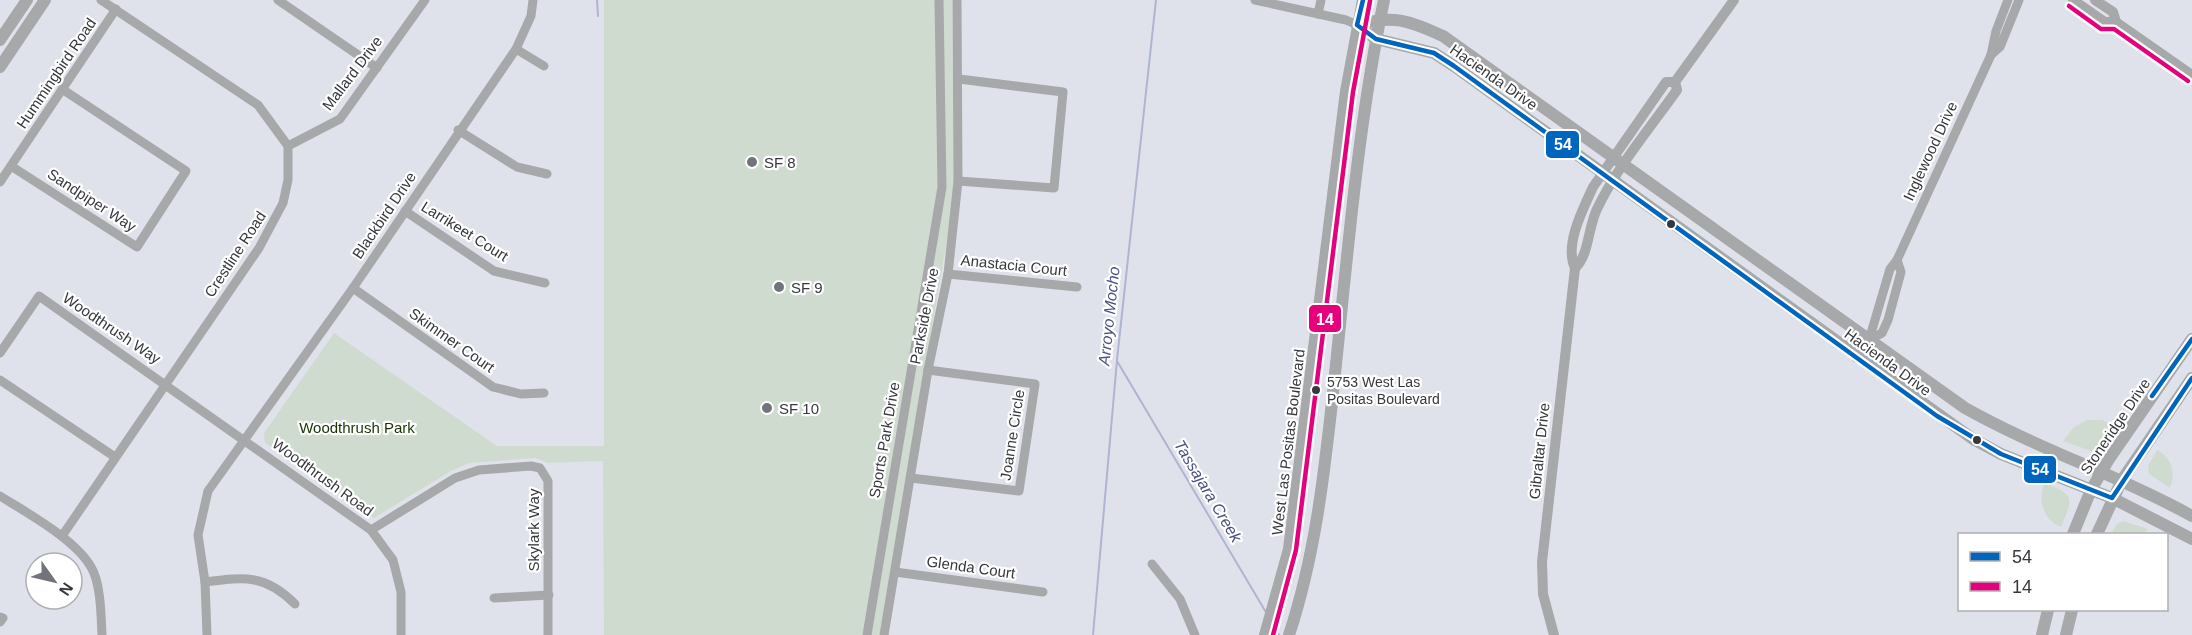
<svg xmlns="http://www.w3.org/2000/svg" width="2192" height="635" font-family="Arial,sans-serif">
<rect width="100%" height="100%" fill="#e0e2eb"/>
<g fill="#d0dbd0">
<path d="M604,0H952L954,183L951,216L880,635H604L603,461L548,463L535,458L469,463L451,471L374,518L265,443L264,433L334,333L497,446H604Z"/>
<path d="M2087,420H2102L2115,426L2101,446L2091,451L2063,441L2074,427Z"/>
<path d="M2157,450C2172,458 2176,473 2170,488L2149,474L2148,466Z"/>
<path d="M2045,483C2076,495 2073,499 2061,527C2044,520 2036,500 2045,483Z"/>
<path d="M2123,521L2148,529L2144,534H2111L2117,524Z"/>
</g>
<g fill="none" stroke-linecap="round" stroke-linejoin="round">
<g stroke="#afb4d0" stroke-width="2">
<path d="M597,0L598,16"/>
<path d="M1117,361L1267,614"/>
<path d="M1273,625L1279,635"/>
<path d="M1093,635L1117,360L1156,0"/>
</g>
<g stroke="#a7a8aa" stroke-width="9">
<path d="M278,0L377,68"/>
<path d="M1255,0L1346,20L1357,25"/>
<path d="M1318,14L1321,0"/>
<path d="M516,49L544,66"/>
<path d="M1991,55L1996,31L2008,0"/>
<path d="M458,130L517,167L547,174"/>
<path d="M288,146L340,119L425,0"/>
<path d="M11,166L137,247L186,171L62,89"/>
<path d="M958,181L1054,188L1063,92L959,79"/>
<path d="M0,182L116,9"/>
<path d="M405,211L494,271L545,283"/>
<path d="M948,274L1077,287"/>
<path d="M353,288L493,387L521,394L544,393"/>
<path d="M1869,340L1890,269L1897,260L1991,55L2000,47L2019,0"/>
<path d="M0,353L39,296L371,530L393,560L401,592V635"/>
<path d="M1856,358L1869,340L1882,333L1888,320L1901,272L1897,260"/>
<path d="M0,380L115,457"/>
<path d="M911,478L1019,491L1035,384L928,370"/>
<path d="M0,496C27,513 75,539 91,567C101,583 101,616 102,635"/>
<path d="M371,530L455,478L479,470L531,466L540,468L548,481V635"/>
<path d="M62,536L259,248L283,203L288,180V146L258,105L101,0"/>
<path d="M1152,564L1180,599L1195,635"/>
<path d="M895,572L1043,592"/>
<path d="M205,582C245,577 265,574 295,604"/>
<path d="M494,598L549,595"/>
<path d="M0,617L3,618L0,622"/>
<path d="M207,635L205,582L198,535L208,491L353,288L516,49L531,16L533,0"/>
<path d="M867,635L942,187L939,0"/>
<path d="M884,635L928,370L948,274L958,181L957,0"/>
</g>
<g stroke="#a7a8aa" stroke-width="10">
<path d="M2073,0L2105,22H2116L2192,75"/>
<path d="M2095,0L2113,12L2116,22"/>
<path d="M1575,268C1589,256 1588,227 1597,209C1617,167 1650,128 1677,90L1675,82L1734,0"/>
<path d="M1554,635L1543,594L1542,562L1575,268C1564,245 1583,209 1593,187L1666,82H1675"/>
</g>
<g stroke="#a6a8aa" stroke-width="12">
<path d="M1357,25L1376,39L1434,53L1454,66L1973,439L2001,454L2112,498L2192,539"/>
<path d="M1357,25C1394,14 1409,21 1443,36L1965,408C2038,449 2118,475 2192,516"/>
<path d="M0,40L27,0"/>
<path d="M0,67L45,0"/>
<path d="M2073,534L2091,490L2109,459L2192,339"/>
<path d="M2097,534L2122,480L2192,378"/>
<path d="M1265,635L1289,549L1346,91L1363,0"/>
<path d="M1289,635C1315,556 1324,476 1333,393C1347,262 1357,129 1384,0"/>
<path d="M2042,635L2048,610"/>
<path d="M2066,635L2072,610"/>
</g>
<defs>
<g id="bus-1">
<path d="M1363,0L1357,25L1376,39L1434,53L1454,66L1937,416L2001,454L2112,498L2192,378"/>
<path d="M2152,396L2192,339"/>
</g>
<g id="bus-2">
<path d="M2069,6L2101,29H2114L2188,81"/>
<path d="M1273,635L1296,550L1353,92L1370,1"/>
</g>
</defs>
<use href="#bus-1" stroke="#fff" stroke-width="9"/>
<use href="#bus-2" stroke="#fff" stroke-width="9"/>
<use href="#bus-1" stroke="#0065bd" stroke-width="4.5"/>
<use href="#bus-2" stroke="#e5007d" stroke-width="4.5"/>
</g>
<g fill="#72747b" stroke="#fff" stroke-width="2">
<circle cx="752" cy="162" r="6"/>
<circle cx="779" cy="287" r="6"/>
<circle cx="767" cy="408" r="6"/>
</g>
<g fill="#37383e" stroke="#fff" stroke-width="2">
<circle cx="1671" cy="224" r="5"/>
<circle cx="1316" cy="390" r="5"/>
<circle cx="1977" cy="440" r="5"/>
</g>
<g text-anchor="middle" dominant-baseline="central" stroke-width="4.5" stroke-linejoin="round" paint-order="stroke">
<g font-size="14" fill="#37383e" stroke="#fff" text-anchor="start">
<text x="1327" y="382">5753 West Las<tspan x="1327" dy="17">Positas Boulevard</tspan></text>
</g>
<g font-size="15" fill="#37383e" stroke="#fff">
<text transform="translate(56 73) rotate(-56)">Hummingbird Road</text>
<text transform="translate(352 73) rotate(-53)">Mallard Drive</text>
<text transform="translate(1494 77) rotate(35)">Hacienda Drive</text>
<text transform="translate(1930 151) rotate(-65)">Inglewood Drive</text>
<text transform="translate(92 200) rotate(33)">Sandpiper Way</text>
<text transform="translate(384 215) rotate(-56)">Blackbird Drive</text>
<text transform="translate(465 231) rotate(32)">Larrikeet Court</text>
<text transform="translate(235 254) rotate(-57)">Crestline Road</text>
<text transform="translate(1014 265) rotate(6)">Anastacia Court</text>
<text transform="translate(924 316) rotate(-79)">Parkside Drive</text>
<text transform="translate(112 328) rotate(34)">Woodthrush Way</text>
<text transform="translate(452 340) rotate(35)">Skimmer Court</text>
<text transform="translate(1888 362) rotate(36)">Hacienda Drive</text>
<text transform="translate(2115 426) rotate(-56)">Stoneridge Drive</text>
<text transform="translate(1012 435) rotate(-81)">Joanne Circle</text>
<text transform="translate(884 440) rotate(-80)">Sports Park Drive</text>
<text transform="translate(1288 442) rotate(-83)">West Las Positas Boulevard</text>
<text transform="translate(1539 451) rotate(-84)">Gibraltar Drive</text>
<text transform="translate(323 477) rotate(36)">Woodthrush Road</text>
<text transform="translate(533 530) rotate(-90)">Skylark Way</text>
<text transform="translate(971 567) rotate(8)">Glenda Court</text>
</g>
<g font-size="15" fill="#37383e" stroke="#fff" text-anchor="start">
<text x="764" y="162">SF 8</text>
<text x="791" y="287">SF 9</text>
<text x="779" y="408">SF 10</text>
</g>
<g font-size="15" fill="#193502" stroke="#fff">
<text x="357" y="427">Woodthrush Park</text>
</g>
<g font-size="16" font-style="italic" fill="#4b5183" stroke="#fff">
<text transform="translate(1109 316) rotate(-84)">Arroyo Mocho</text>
<text transform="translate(1208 491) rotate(59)">Tassajara Creek</text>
</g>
</g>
<g stroke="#fff" stroke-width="2">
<rect x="1545" y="130" width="35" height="29" rx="6" fill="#0065bd"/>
<rect x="1308" y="304" width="34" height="29" rx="6" fill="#e5007d"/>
<rect x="2023" y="455" width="34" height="29" rx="6" fill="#0065bd"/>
</g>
<g font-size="16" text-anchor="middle" font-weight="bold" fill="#fff">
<text x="1563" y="150">54</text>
<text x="1325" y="325">14</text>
<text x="2040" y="475">54</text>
</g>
<rect x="1958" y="533" width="210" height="78" fill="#ffffff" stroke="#afafb2" stroke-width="1.5"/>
<rect x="1970" y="552" width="30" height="9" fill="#0065bd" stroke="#afafb2" stroke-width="1.5"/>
<text x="2012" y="563" font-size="18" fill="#37383e">54</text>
<rect x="1970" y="582" width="30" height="9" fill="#e5007d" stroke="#afafb2" stroke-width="1.5"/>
<text x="2012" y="593" font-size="18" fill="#37383e">14</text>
<g transform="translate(54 581) rotate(124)"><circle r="28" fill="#ffffff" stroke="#afafb2" stroke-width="1.5"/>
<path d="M0-4.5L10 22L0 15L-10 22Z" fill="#72747b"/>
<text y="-9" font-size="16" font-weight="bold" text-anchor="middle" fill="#37383e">N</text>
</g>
</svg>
